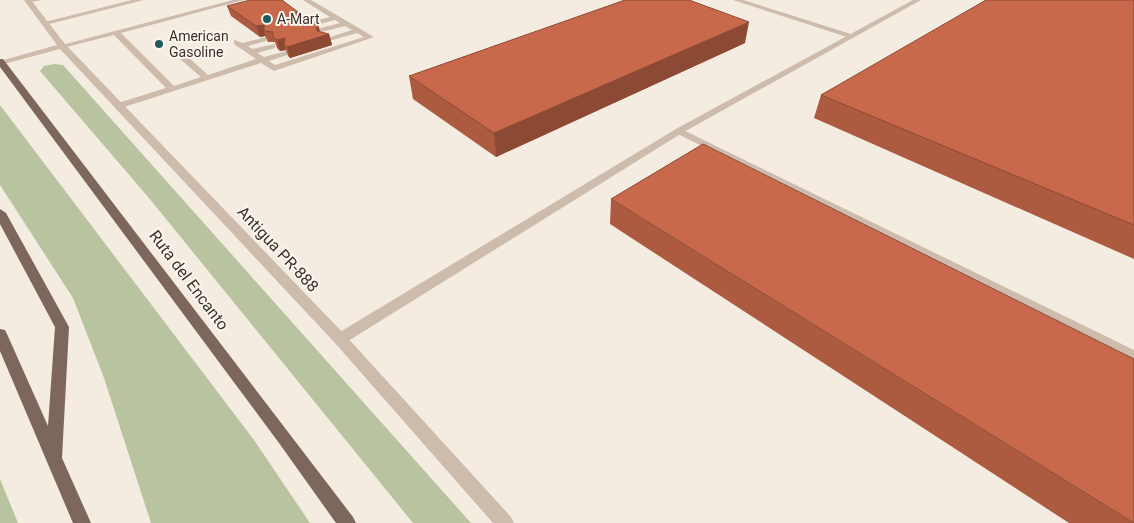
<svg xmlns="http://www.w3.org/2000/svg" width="1134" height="523" font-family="Roboto,sans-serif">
<rect width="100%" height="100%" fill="#f4ebe1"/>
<g fill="#b8c4a0">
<path d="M54,64L63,65L471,523H413L149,198L40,71L44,66Z"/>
<path d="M0,105L254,440L310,523H151L104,378L73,298L0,185Z"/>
<path d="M0,479L18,523H0Z"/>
</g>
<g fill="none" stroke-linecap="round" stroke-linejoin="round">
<g fill="#cdbbac" fill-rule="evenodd">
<path d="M28,0H42L26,3L25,2Z"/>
<path d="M132,0H144L45,25L41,23Z"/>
<path d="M233,0H244L121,33L174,86L201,77L180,59V55H186L208,75L256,59L234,44V40L243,43L266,37V41L248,46L252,49L275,44V48L257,53L264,57L287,51V55L269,61L275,65L364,37L357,33L325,42L321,40L352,30L345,26L310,35V31L340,23L335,20L300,29V25L330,17L303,0H311L374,37L274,71L261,63L118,109L115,108V104L166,88L114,35L62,48L58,46Z"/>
<path d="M913,0H921L682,133L345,343L340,344L335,343L333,339L335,335L676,129Z"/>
</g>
<g fill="#cdbbac" fill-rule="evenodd">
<path d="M24,0H31L65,44L345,335L511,517L514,523H493L335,343L60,49L0,65V61L57,45Z"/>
<path d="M733,0H743L854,35L847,37Z"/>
<path d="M679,128L1134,350V363L676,133V129Z"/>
</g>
<g fill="#7d675c" fill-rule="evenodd">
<path d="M0,59H3L353,517L356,523H336L279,443L0,67Z"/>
<path d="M0,209L6,213L69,327L62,458L91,523H73L0,351V329L5,330L7,334L48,426L55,327L0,224Z"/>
</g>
</g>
<g fill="#ac5a40">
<path d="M1134,0V259L814,118L821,95Z"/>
<path d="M227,6L298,12L300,19L308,25L320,32L329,34L332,45L290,58L288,56L286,50L280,51L277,48L275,42H268L265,36L260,37L231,16Z"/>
<path d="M745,43L496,157L413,99L409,76Z"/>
<path d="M611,199L1134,523H1069L610,224Z"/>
</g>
<g fill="#8c4a34">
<path d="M298,12L302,23L296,20L295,13Z"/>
<path d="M749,22L745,43L496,157L494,133Z"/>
<path d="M264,25V31L265,36L260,37L256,26Z"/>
<path d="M319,27L321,36L329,34L332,45L290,58L287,47L284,45L286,50L280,51L277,40L285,38Z"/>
</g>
<g fill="#c8694b" stroke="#8c4a34">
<path d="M250,0H282L298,12L295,13L296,20L306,18V26L315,24L319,27L316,28L317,31L329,34L287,47L284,45L285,38L277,40L273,37V32L264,31V25L256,26L227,6Z"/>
<path d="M625,0H689L749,22L494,133L409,76Z"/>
<path d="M986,0H1134V225L821,95Z"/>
<path d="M703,144L1134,359V523L611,199Z"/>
</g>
<g fill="#1f5a5e" stroke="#fbf5ee" stroke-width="2">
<circle cx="267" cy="19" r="5"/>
<circle cx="159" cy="44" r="5"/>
</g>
<g text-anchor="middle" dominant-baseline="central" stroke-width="4" stroke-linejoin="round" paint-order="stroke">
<g font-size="14" fill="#3b302b" stroke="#fbf5ee" text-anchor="start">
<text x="277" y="19">A-Mart</text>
<text x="169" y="36">American<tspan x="169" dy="16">Gasoline</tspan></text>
</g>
<g font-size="16" fill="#3b302b" stroke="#fbf5ee">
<text transform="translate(278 249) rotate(47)">Antigua PR-888</text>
<text transform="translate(189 280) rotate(53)">Ruta del Encanto</text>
</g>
</g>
</svg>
